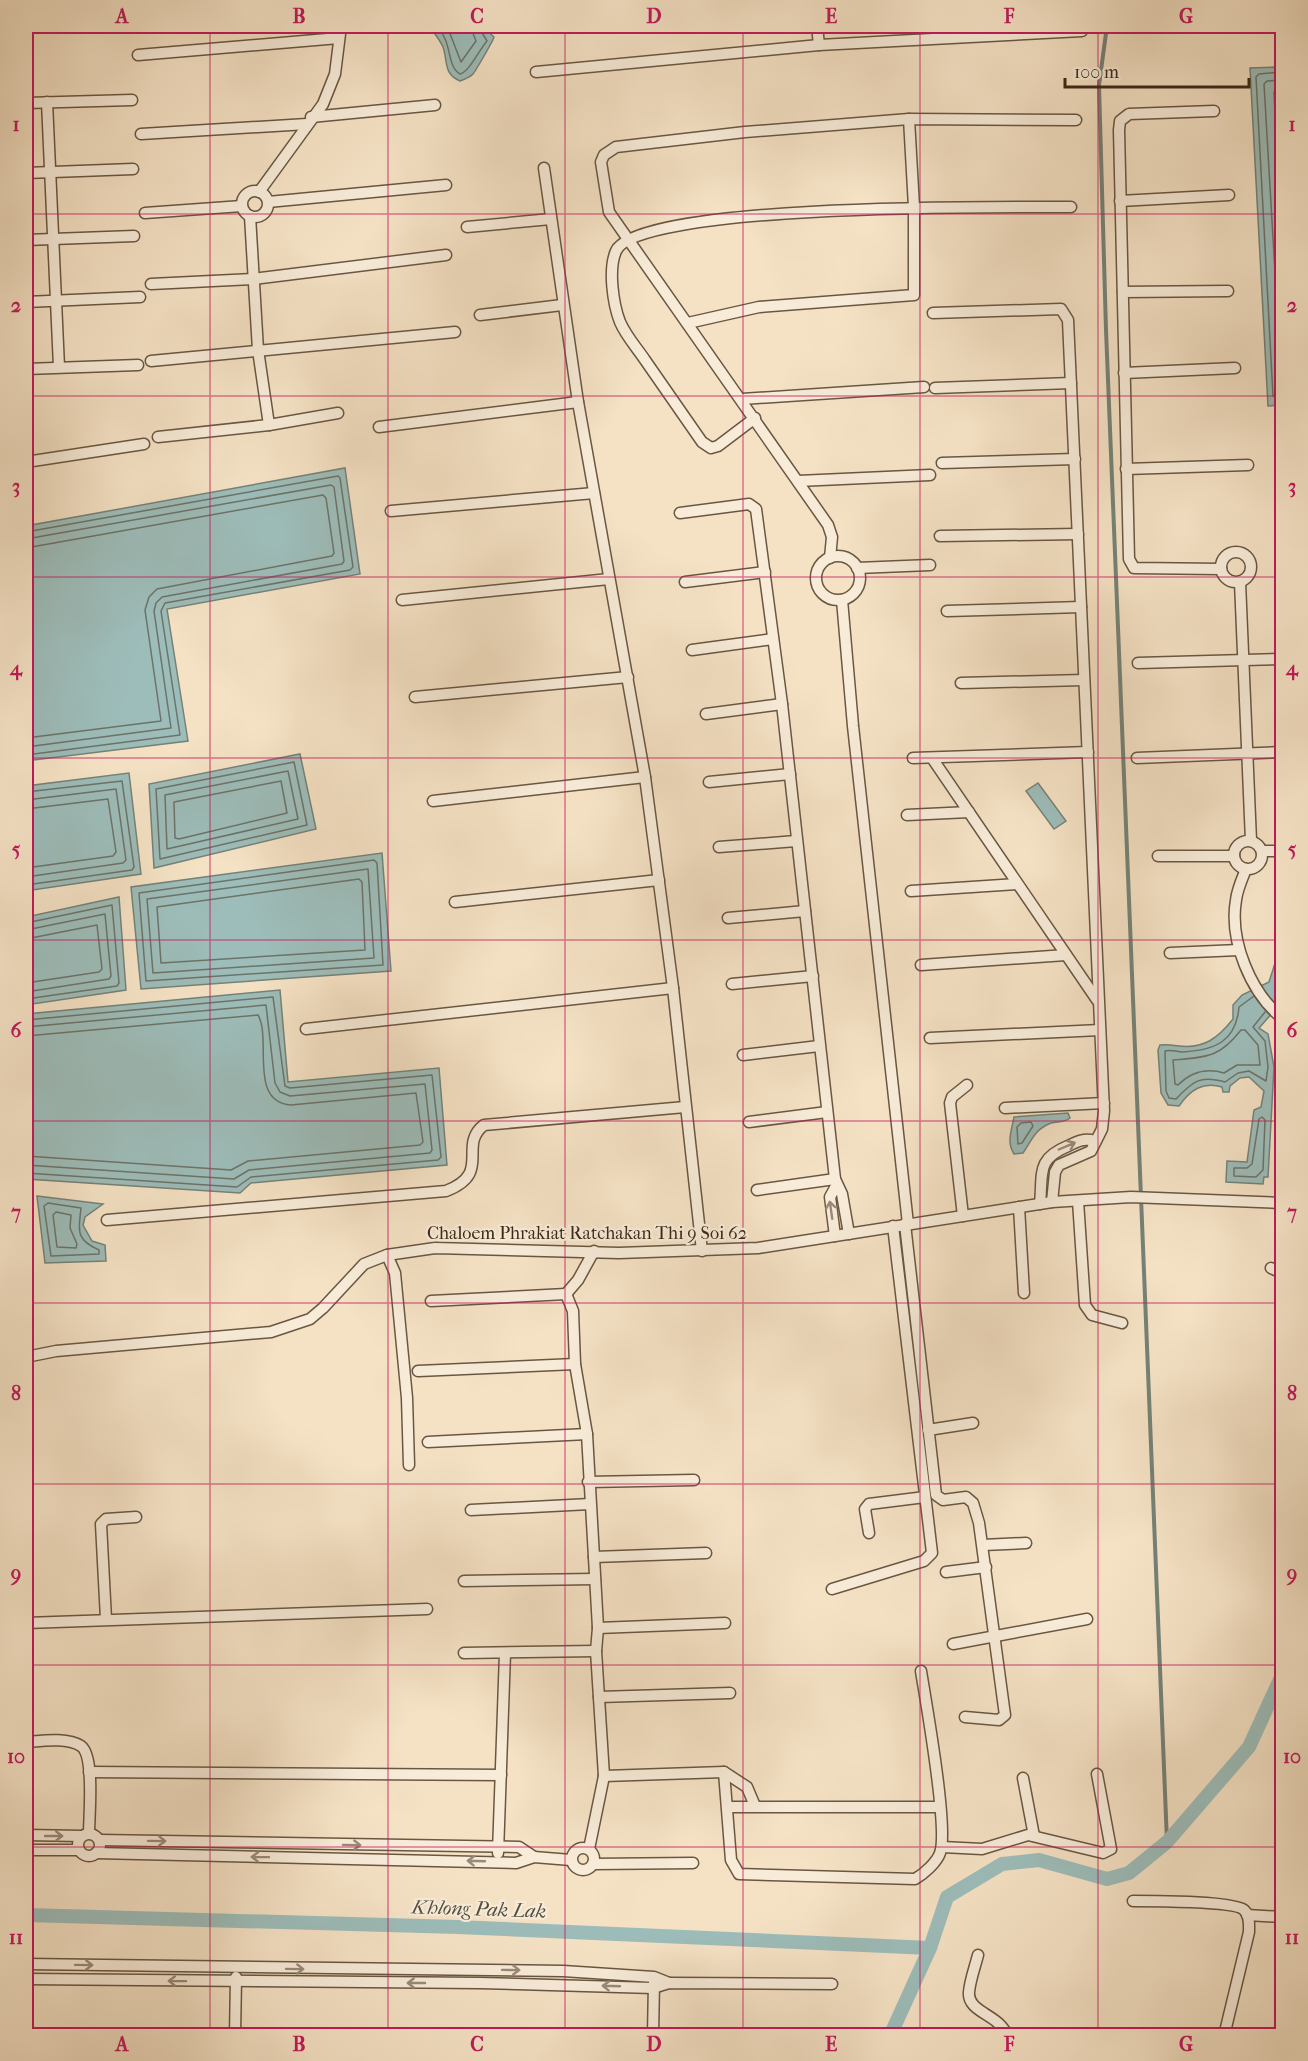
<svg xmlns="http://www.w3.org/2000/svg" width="1308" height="2061" font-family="'IM FELL French Canon',serif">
<rect width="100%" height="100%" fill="#f5e2c5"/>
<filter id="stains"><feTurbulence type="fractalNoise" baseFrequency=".00333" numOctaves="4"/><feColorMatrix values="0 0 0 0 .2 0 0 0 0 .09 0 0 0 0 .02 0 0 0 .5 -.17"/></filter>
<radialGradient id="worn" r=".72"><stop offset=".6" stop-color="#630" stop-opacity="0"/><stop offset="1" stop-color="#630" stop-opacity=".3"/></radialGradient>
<g fill="#9dbdba" stroke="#758278" stroke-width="1.5">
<path d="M429,26H482L494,37C494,39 475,72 473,74C469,78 465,79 460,81C443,74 448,61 443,47C439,38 434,33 429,26Z"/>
<path d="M1282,67V405L1268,406L1250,68Z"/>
<path d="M345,468L360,574L167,609L188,741L26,761V526Z"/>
<path d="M300,754L316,829L154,868L149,784Z"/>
<path d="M129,773L141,874L26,891V786Z"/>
<path d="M1038,783L1066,821L1054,829L1026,791Z"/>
<path d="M382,853L391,971L141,989L131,887Z"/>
<path d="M119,897L126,990L26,1005V917Z"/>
<path d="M1276,960H1282V1002L1259,1028L1268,1034L1274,1067L1268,1177H1264L1263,1184L1226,1182L1227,1161L1247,1162L1254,1110L1261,1107L1264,1091L1249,1077L1240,1078L1230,1086L1229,1092H1223L1222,1087C1203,1081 1190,1090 1179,1106L1168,1105L1161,1093L1158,1050L1160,1045C1168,1044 1171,1045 1179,1046C1204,1049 1218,1038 1233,1019V1005L1242,995L1269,982Z"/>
<path d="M280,990L288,1082L439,1068L447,1165L251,1183L240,1193L26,1179V1014Z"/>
<path d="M1068,1113L1070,1118C1064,1123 1058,1121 1051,1123C1035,1129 1032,1140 1023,1153L1014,1154C1006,1142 1012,1129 1014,1117Z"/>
<path d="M37,1196L103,1204L85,1217L83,1225L92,1241L105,1245L106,1261L45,1263Z"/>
</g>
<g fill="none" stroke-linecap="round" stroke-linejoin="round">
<g stroke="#6c7368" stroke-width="1.5">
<path d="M436,26C453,41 446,66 460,74C470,71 479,50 487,41L478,26"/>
<path d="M447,26L461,62L476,41L470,26"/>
<path d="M1282,72L1259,74L1256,77L1273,396L1282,399"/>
<path d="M1282,80L1267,81L1264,84L1282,392"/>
<path d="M1282,89L1274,92L1282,261"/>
<path d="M26,532L338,476L340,478L353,567L350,570L165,603L161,611L180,735L26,755"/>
<path d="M26,539L331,485L334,487L344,561L342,564L162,597L156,603L154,611L171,728L26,747"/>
<path d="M26,548L323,495L326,498L334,553L332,556L157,589L149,597L145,610L161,721L26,738"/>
<path d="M294,762L307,825L160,859L156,789Z"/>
<path d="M288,771L298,819L167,849L165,795Z"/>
<path d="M281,781L287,813L179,839L175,838L174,802Z"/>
<path d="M26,792L122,781L134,867L132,870L26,885"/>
<path d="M26,800L116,789L126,860L123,863L26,877"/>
<path d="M26,809L108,799L116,852L113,856L26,868"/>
<path d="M374,860L377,863L383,965L146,981L139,893Z"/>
<path d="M368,869L374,958L153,973L147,899Z"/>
<path d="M359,879L362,882L365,950L161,963L157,907Z"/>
<path d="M26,923L112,905L119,983L117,986L26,999"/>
<path d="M26,930L105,914L111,976L109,979L26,992"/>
<path d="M26,939L97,925L102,969L99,972L26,983"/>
<path d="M1254,996L1239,1007C1236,1041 1216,1050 1183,1052C1176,1052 1171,1049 1165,1051L1166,1091L1169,1098L1176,1099C1193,1081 1200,1075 1225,1082L1238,1073L1249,1071L1266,1081L1268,1067L1265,1041L1253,1027L1265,1012"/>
<path d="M26,1020L273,997L285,1086L290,1088L432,1075L441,1157L438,1160L251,1177L237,1187L26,1173"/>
<path d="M26,1027L266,1005L275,1083L280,1092L290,1096L425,1084L432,1150L430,1153L249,1170L234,1179L26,1165"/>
<path d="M1241,1030H1245L1258,1045L1260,1065H1237L1224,1073C1207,1068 1191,1072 1178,1085L1175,1084L1173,1060C1207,1057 1219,1058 1241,1030Z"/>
<path d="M26,1036L258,1015C272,1039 248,1102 291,1105L416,1093L423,1142L420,1145L248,1161L231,1170L26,1156"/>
<path d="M1262,1117L1265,1120L1263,1170L1256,1177L1234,1176V1168H1247L1252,1164L1259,1119Z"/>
<path d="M1031,1122L1033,1126L1022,1143L1018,1144L1017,1127L1021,1123Z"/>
<path d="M48,1203L81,1208C79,1229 74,1239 99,1250V1254L51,1256L44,1206Z"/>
<path d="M56,1212L71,1215L70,1228L77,1244L76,1248L57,1247L53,1215Z"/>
</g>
<path stroke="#758278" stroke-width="4" d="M1107,26L1099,85L1106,330L1167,1842"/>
<g stroke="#9dbdba" stroke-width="14">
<path d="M26,1915L458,1927L930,1948"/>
<path d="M890,2036L930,1948L947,1897L1002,1864L1039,1860L1107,1879L1129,1873L1167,1842L1249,1747L1282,1675"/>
</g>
<defs>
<g id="minor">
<path d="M817,26L819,45"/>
<path d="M138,55L339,38"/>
<path d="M536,72L819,45L1082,31"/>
<path d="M47,102L59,367"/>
<path d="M26,103L132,100"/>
<path d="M1214,111L1129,114L1120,121L1119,130L1129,559L1134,568L1221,569"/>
<path d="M311,117L435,105"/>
<path d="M141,134L307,124"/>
<path d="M544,168L578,402L645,777L673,988L702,1251"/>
<path d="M26,173L133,169"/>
<circle cx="255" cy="204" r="13"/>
<path d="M259,192L323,104L335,74L341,26"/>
<path d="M1120,201L1229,195"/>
<path d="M268,202L446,185"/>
<path d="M145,213L242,206"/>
<path d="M250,216L258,350L269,425"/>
<path d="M467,227L551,219"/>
<path d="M26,240L134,236"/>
<path d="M151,284L253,279L446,255"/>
<path d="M1123,292L1228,291"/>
<path d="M26,302L140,297"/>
<path d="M933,313L1061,309L1068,320L1104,1111L1102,1129L1091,1151L1059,1165L1055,1172L1052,1202"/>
<path d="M480,315L562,305"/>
<path d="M688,323L759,307L914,295V207L909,119"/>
<path d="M151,361L455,332"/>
<path d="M26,369L138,365"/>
<path d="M1124,373L1235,368"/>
<path d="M935,388L1071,383"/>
<path d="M742,399L924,387"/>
<path d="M755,418L718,446L711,448L702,442C683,415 664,387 645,360C637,348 626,336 620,322C613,304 608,269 616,251C637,203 1010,207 1071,207"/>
<path d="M379,427L578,402"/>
<path d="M158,437L269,425L338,413"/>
<path d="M26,462L144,444"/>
<path d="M942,463L1075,459"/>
<path d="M1126,469L1248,465"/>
<path d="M798,481L930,475"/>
<path d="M391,511L594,493"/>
<path d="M680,513L749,504L756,509L782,704L835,1179L842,1194L849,1234"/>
<path d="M940,536L1078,534"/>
<circle cx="1236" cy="567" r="15"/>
<circle cx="838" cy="578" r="22"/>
<path d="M830,558L832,537L828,525L609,212L601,162L604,155L616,147L745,132L909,119L1076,120"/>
<path d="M857,568L930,565"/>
<path d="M685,582L765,572"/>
<path d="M1240,582L1251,841"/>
<path d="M402,600L609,579"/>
<path d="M842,600L853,726L908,1224"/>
<path d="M947,611L1081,607"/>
<path d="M692,650L773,639"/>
<path d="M1138,663L1282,659"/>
<path d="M961,683L1084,680"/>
<path d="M415,697L628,677"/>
<path d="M706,714L782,704"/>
<path d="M913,758L1088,752"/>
<path d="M932,758L1097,1000"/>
<path d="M1137,758L1282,752"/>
<path d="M709,782L790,774"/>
<path d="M433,801L645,777"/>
<path d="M907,815L969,812"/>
<circle cx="1248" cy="855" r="14"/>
<path d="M719,847L796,841"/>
<path d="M1262,851H1282"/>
<path d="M1158,856H1234"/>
<path d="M1246,869C1242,879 1237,890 1236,900C1229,941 1251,993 1282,1018"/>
<path d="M911,891L1017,884"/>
<path d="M455,902L659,880"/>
<path d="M728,918L805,911"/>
<path d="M1170,953L1239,950"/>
<path d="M921,965L1066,955"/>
<path d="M732,984L813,976"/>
<path d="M306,1029L673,988"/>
<path d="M930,1038L1100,1030"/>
<path d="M743,1055L819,1046"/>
<path d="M1005,1108L1104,1103"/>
<path d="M749,1122L827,1112"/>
<path d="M757,1190L835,1179"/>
<path d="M1078,1201L1085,1305L1092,1315L1122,1323"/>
<path d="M1282,1203V1178"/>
<path d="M1040,1204C1043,1173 1036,1159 1068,1146C1078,1141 1084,1138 1095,1141"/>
<path d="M1019,1207L1024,1293"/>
<path d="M963,1216L950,1103L952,1097L967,1085"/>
<path d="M107,1220L446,1191C493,1173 457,1146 484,1125L685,1107"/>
<path d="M905,1224L936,1495L943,1500L966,1497L973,1503L979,1523L1004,1708L1005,1715L999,1720L965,1717"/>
<path d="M835,1236L830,1197L836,1186"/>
<path d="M387,1255L395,1273L407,1398L409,1465"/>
<path d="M1271,1268L1282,1273"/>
<path d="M566,1294L578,1280L594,1251"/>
<path d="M431,1301L566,1294L573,1311L575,1364L587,1434L598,1628L596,1651L604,1776L589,1849"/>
<path d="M26,1357L56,1351L271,1332L310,1319L323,1308L364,1264L387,1255L435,1248L619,1253L758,1248L1052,1202L1131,1197L1282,1203"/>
<path d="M418,1371L575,1364"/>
<path d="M928,1430L973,1423"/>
<path d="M428,1442L587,1434"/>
<path d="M588,1482L694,1480"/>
<path d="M471,1510L590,1504"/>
<path d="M869,1533L865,1509L869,1504L925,1497"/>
<path d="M983,1545L1026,1543"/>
<path d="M594,1557L706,1553"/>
<path d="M946,1572L986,1567"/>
<path d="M464,1581L595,1579"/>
<path d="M832,1589L924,1561L932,1553L893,1226"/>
<path d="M106,1619L101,1524L106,1519L136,1517"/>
<path d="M26,1623L427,1609"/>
<path d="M598,1628L725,1623"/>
<path d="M953,1644L1087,1619"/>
<path d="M464,1653L596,1651"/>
<path d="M599,1697L730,1693"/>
<path d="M26,1742C41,1741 67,1737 81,1746C95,1756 89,1816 89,1833"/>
<path d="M89,1772L501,1775"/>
<path d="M724,1772L731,1860L739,1874L915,1879C924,1874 937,1862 940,1853C949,1829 926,1703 921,1671"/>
<path d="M604,1776L724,1772L747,1787L755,1806"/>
<path d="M1023,1778L1034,1836"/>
<path d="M728,1807H939"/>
<circle cx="89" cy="1845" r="11"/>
<path d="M26,1835L82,1836"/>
<path d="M99,1840L519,1847L534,1857"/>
<path d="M942,1847L982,1849L1028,1835L1103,1853L1111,1849L1097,1774"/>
<circle cx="583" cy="1859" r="11"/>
<path d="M26,1850H79"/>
<path d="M96,1853L516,1863L534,1857L571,1860"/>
<path d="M498,1853L505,1653"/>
<path d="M593,1864L693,1863"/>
<path d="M1133,1901C1150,1901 1235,1901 1244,1910C1250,1915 1249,1925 1249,1932L1224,2036"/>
<path d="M1247,1915L1282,1917"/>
<path d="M978,1955C975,1967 970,1980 969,1992C967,2013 1000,2014 1007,2036"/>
<path d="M26,1964L563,1971L654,1977L669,1983"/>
<path d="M26,1979L480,1983L653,1988L669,1983L832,1984"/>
<path d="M235,2036L236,1977"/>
<path d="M653,2036L654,1982"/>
</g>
</defs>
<use href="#minor" stroke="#695742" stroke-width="13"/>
<use href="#minor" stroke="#f8ecd9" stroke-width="10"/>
</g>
<defs><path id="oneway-shaft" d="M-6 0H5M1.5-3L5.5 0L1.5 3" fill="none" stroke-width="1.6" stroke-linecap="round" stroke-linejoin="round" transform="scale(1.5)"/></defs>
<g stroke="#998a78">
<use href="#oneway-shaft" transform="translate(1067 1146) rotate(-23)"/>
<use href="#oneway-shaft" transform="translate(831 1210) rotate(-98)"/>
<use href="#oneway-shaft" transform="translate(54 1836)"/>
<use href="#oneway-shaft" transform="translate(157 1841) rotate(1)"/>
<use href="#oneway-shaft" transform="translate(352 1845) rotate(1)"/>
<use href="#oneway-shaft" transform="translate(260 1857) rotate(-179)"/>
<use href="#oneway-shaft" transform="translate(476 1861) rotate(-178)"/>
<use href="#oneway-shaft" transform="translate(84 1965) rotate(1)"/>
<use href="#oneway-shaft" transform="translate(295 1969) rotate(1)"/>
<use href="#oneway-shaft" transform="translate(511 1970) rotate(1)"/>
<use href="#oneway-shaft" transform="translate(177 1981) rotate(-179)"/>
<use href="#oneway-shaft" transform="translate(416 1983) rotate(-180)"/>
<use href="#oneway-shaft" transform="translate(611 1986) rotate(-178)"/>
</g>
<path fill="none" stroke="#c2185b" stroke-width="1.5" stroke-opacity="0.55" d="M210,26V2036M388,26V2036M565,26V2036M743,26V2036M920,26V2036M1098,26V2036M26,214H1282M26,396H1282M26,577H1282M26,758H1282M26,940H1282M26,1121H1282M26,1303H1282M26,1484H1282M26,1665H1282M26,1847H1282"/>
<g text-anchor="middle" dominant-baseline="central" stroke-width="4.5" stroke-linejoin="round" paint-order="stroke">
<g font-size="18" fill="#3a2916" stroke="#f8ecd9">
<text x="587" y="1233">Chaloem Phrakiat Ratchakan Thi 9 Soi 62</text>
</g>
<g font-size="20" font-style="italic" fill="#534e3f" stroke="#f8ecd9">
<text transform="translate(479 1909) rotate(2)">Khlong Pak Lak</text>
</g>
</g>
<rect width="1308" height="2061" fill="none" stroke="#f5e2c5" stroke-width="66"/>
<path d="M1065 78v9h184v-9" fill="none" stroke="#3a2916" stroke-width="3"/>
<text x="1074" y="78" font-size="18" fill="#3a2916" stroke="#f8ecd9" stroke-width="4.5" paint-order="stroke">100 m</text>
<rect x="33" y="33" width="1242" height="1995" fill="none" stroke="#c2185b" stroke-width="2"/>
<g font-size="20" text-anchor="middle" font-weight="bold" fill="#c2185b">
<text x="122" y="23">A</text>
<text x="299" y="23">B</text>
<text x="477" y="23">C</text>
<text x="654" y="23">D</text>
<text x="831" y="23">E</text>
<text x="1009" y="23">F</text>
<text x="1186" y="23">G</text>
<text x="16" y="131">1</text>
<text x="1292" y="131">1</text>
<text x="16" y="312">2</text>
<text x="1292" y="312">2</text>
<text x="16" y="493">3</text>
<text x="1292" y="493">3</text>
<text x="16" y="675">4</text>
<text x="1292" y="675">4</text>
<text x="16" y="856">5</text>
<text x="1292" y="856">5</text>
<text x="16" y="1037">6</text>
<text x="1292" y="1037">6</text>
<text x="16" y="1219">7</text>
<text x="1292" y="1219">7</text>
<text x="16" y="1400">8</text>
<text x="1292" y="1400">8</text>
<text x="16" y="1581">9</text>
<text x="1292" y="1581">9</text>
<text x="16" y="1763">10</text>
<text x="1292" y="1763">10</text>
<text x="16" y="1944">11</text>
<text x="1292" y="1944">11</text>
<text x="122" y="2051">A</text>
<text x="299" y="2051">B</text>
<text x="477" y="2051">C</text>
<text x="654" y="2051">D</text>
<text x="831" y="2051">E</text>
<text x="1009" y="2051">F</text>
<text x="1186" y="2051">G</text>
</g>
<rect width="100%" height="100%" filter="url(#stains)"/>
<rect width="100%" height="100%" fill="url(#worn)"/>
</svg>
